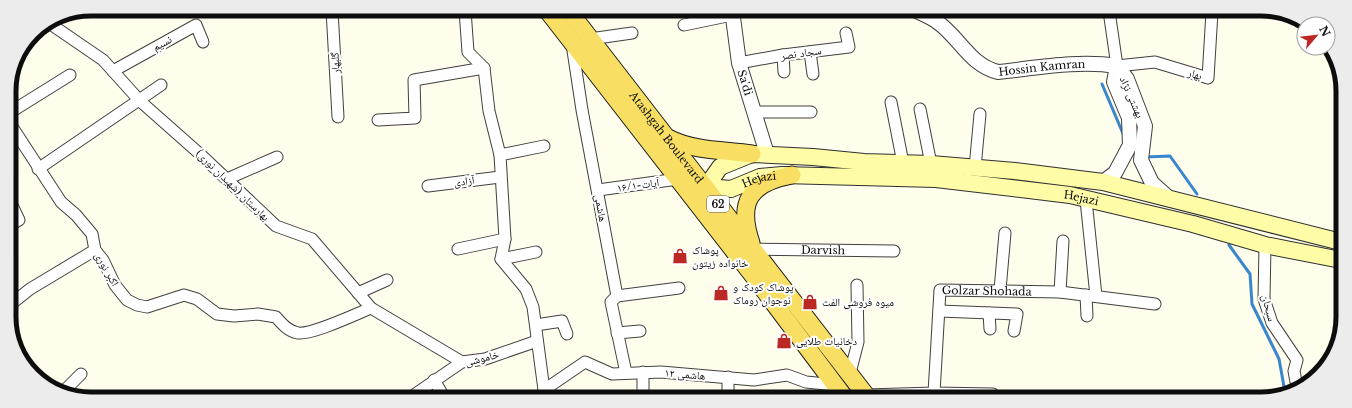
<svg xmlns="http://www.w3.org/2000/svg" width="1352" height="408" font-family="'Libre Baskerville','Noto Naskh Arabic',serif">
<rect width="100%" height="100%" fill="#fffdec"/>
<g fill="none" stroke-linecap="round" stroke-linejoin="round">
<g stroke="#3886cd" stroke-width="3">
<path d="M1102,84L1124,136"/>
<path d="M1338,119L1341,118"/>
<path d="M1146,157L1170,156L1197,194"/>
<path d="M1229,245L1250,274L1252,304L1279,359L1285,392"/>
</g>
<defs>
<g id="minor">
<path d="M332,10L338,117"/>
<path d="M465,10L468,52L484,68L489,111L500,155L505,239L501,259L526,289L533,307L544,390L552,397"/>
<path d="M1109,11L1117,66L1155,62L1208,78L1212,12"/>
<path d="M49,23L103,60L140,101L201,155L276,226L312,239L371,308L462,362"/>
<path d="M684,25L732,15"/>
<path d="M590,39L632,33"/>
<path d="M572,44L582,110L617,296L611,302L626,373"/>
<path d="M810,52L813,74"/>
<path d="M783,55L784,72"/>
<path d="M739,63L783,55L849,47L846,33"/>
<path d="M113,71L196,25L203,42"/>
<path d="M891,102L903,163"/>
<path d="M920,109L931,164"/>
<path d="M755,112H811"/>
<path d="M9,113L70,75"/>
<path d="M378,120L415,118L414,80L484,68"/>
<path d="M9,122L61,202L76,215L92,234L95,250L103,260L115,285L127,300L137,305L147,307L184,295L197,299L217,314L234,316L258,314L276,317C282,324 288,331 298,333C312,335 356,314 371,308"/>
<path d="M500,155L544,146"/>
<path d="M975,168L980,114"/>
<path d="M38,169L161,85"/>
<path d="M227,179L277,157"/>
<path d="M428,186L500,177"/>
<path d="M598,190L678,179"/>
<path d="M1086,200L1096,296"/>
<path d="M10,201L19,220L10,225"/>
<path d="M1265,245L1264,299L1272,323L1297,360L1294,371L1297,387"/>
<path d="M458,249L505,239"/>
<path id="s1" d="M753,249L894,251"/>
<path d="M501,259L536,252"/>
<path d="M1000,290L1005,233"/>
<path d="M1060,292L1063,241"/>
<path d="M358,293L387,280"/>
<path d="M1086,295L1087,316"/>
<path d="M617,296L679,288"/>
<path d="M10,305L30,289L95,250"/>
<path d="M939,311L1017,314L1014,331"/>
<path d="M989,313L990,329"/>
<path d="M536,325L562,321L567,334"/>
<path d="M617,333L640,331"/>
<path d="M643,372V397"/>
<path d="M850,373L858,342L857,285"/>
<path d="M434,380L444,397"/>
<path d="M544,390L585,362L612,374L661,372L754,380L787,375L806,382L836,385"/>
<path d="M63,392L81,374"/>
<path d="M934,393L993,394"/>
<path id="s2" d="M866,395L934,393L940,290L1060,292L1155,304"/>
<path d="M411,397L462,362L485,359L537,341"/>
<path d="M728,398V377"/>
</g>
<g id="tertiary">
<path id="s3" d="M732,10L739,63L767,154"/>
<path id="s4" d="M917,11C923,14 930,17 936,21C959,36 969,65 998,72C1037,68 1078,60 1117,66"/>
<path d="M1117,66L1127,79L1145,126L1141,160L1152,183L1170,199"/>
<path d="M1103,182L1115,173L1130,145L1129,118L1114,82L1117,66"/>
</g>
<g id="secondary">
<path d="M706,187L720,167L752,154L813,157L864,162L931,164L1015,171L1103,182L1341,242"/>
<path id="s5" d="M706,187L731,189L760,177L782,175L936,179L1070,195L1193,224L1265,245L1341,260"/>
</g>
<g id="primary">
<path d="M547,10L755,278L845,398"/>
<path id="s6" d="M568,10L868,398"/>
<path d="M668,138C693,151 724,150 752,154"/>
<path d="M751,243C737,201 750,183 792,175"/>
</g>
</defs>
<use href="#minor" stroke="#404040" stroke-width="13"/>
<use href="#tertiary" stroke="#404040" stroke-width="16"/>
<use href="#secondary" stroke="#2f2f2f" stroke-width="18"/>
<use href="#primary" stroke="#1e1e1e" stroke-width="19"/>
<use href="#minor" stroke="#fff" stroke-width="11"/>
<use href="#tertiary" stroke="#fff" stroke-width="14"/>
<use href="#secondary" stroke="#fffca7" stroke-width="16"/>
<use href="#primary" stroke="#f8df63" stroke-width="17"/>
</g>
<defs>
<symbol id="shop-bare" viewBox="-9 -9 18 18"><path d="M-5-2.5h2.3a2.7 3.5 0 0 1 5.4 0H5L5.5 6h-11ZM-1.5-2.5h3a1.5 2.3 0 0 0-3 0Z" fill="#bc2925" stroke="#fff" stroke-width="2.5" paint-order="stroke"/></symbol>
</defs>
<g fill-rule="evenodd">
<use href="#shop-bare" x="669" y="245" width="22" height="22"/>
<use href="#shop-bare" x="710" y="282" width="22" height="22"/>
<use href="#shop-bare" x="799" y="291" width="22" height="22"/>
<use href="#shop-bare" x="773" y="330" width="22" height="22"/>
</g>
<g text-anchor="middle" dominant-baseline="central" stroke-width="4" stroke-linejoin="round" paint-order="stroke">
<rect fill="#fff" stroke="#565656" stroke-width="1" x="707" y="196" width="22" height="16" rx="3"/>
<g font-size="10" font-weight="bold" fill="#0d0d0d">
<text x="718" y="204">62</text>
</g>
<g font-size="11" fill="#0d0d0d" stroke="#fff">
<text transform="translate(162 43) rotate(-29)">نسیم</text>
<text transform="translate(801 53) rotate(-8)">سجاد نصر</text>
<text transform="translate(335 63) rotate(-93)">گلبهار</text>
<text stroke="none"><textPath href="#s4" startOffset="147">Hossin Kamran</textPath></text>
<text transform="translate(1195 74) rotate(17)">بهار</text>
<text stroke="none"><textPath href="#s3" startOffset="74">Sa'di</textPath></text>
<text transform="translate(1132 97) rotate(66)">بهشتی نژاد</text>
<text stroke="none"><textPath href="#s6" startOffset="161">Atashgah Boulevard</textPath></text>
<text transform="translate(464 181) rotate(-7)">آزادی</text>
<text stroke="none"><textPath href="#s5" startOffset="55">Hejazi</textPath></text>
<text transform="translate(233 185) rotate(44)">بهارستان (شهیدان نوری)</text>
<text transform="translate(638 185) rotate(-8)">۱۶/۱-آیات</text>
<text stroke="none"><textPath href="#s5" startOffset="379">Hejazi</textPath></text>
<text transform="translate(601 208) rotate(80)">هاشمی</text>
<text stroke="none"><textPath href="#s1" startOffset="70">Darvish</textPath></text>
<text transform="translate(107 269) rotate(60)">اکبر نوری</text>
<text stroke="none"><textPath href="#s2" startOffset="218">Golzar Shohada</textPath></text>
<text transform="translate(1269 308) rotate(76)">سبحان</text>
<text transform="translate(482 358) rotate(-14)">خاموشی</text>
<text transform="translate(685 374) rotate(5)">۱۲ هاشمی</text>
</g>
<g font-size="11" fill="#0d0d0d" stroke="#fff" text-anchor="start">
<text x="692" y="250">پوشاک<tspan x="692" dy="13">خانواده زیتون</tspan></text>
<text x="733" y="287">پوشاک کودک و<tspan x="733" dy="13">نوجوان روماک</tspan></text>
<text x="822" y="302">میوه فروشی الفت</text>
<text x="796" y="341">دخانیات طلایی</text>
</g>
</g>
<path d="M0 0H1352V408H0ZM91 16H1261A75 75 0 0 1 1336 91V317A75 75 0 0 1 1261 392H91A75 75 0 0 1 16 317V91A75 75 0 0 1 91 16Z" fill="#ececec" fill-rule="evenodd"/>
<path fill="none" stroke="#0d0d0d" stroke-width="5" d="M91 16H1261A75 75 0 0 1 1336 91V317A75 75 0 0 1 1261 392H91A75 75 0 0 1 16 317V91A75 75 0 0 1 91 16Z"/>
<g transform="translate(1316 36) rotate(62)"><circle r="19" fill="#ffffff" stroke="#9e9e9e"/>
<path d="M0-3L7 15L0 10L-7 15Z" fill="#bc2925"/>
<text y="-6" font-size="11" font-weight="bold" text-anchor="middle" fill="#0d0d0d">N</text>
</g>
</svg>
